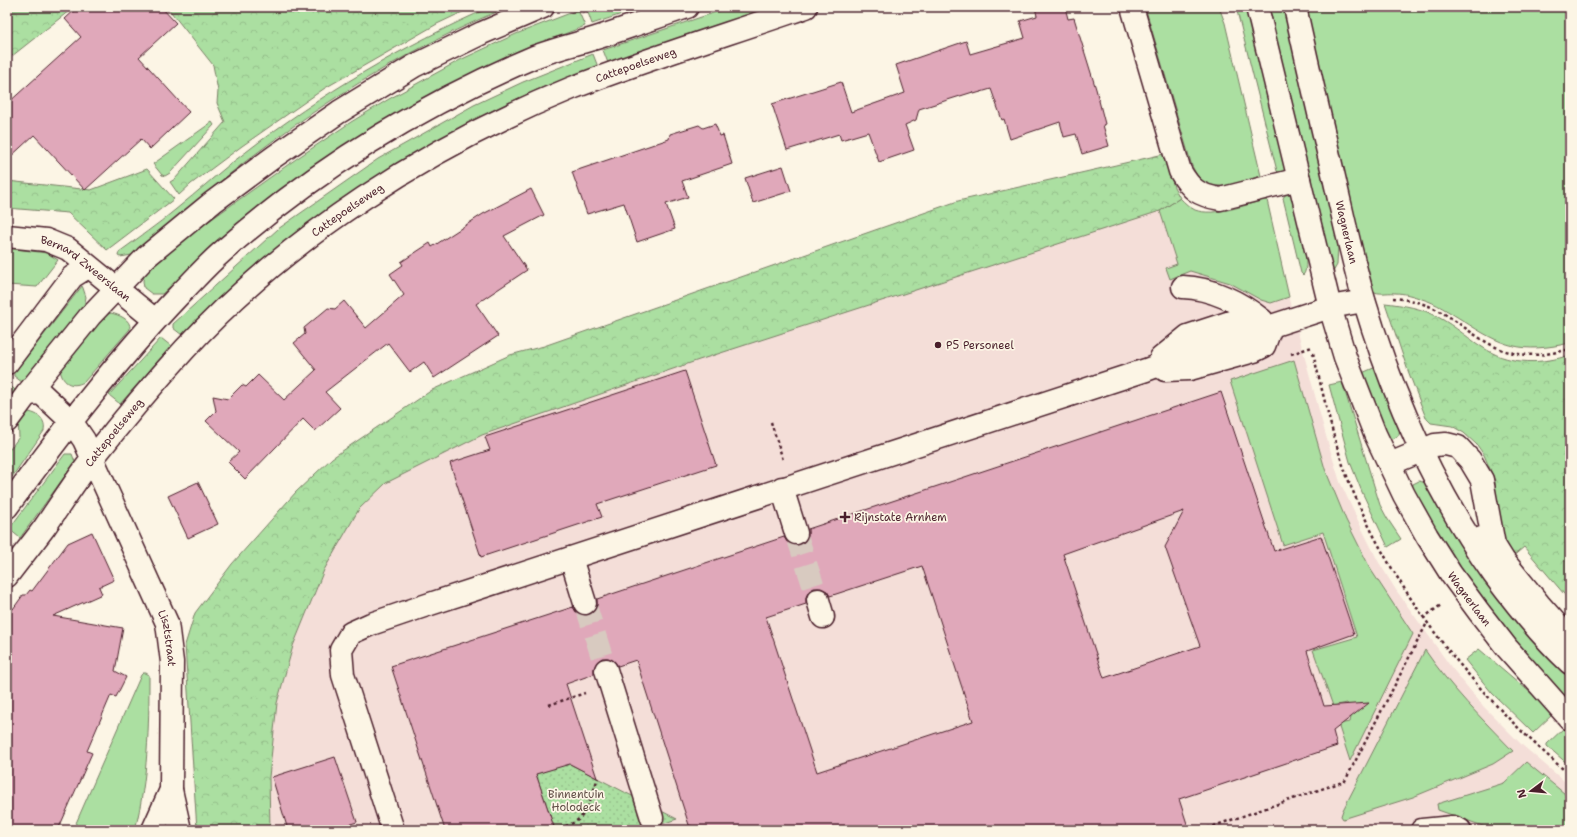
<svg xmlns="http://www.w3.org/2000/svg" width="1577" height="837" font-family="'Shantell Sans',sans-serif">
<defs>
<pattern id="forest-crowns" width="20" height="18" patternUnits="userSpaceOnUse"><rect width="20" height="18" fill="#abdfa1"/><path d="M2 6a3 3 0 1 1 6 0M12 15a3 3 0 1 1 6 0" fill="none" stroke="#95bf8b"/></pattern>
<pattern id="garden-dots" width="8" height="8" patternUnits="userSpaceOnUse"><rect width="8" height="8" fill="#abdfa1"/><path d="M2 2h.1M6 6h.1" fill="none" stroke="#95bf8b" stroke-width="1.8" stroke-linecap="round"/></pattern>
</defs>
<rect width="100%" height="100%" fill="#fcf5e5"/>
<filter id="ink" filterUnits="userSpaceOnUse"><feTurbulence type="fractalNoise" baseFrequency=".025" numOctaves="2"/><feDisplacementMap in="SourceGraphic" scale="8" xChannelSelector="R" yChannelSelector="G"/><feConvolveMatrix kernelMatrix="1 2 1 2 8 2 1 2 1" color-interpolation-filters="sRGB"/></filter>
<g filter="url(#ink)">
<path fill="#f4ded8" d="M1179,205L1194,214L1264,207L1326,436L1340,482L1362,529L1378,561L1396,590L1451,667L1484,707L1522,745L1570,786V830H270L269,777L277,703L293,646L324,570L336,504L561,376Z"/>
<g fill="#abdfa1" stroke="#7a7f66">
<path d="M491,7H508C368,65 251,149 140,251L132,255L120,257L118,256L119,252C138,238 157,225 175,210C199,191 221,170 246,152C321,94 404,45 491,7Z"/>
<path d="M586,7H643L592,24Z"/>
<path d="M731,7H775L608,63L603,50Z"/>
<path d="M1145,7H1219L1225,23L1261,176C1243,181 1214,195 1199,177C1196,174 1194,170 1192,166Z"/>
<path d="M1236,7H1246L1254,33L1286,171L1279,173L1277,171Z"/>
<path d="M1269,7H1283L1338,246L1337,265L1333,272L1331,270Z"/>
<path d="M1305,7H1570V343C1521,354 1503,347 1462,320C1449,312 1436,303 1422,299C1414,296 1404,293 1395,293C1386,292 1380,295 1372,291Z"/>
<path d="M578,10L585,26L544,42L208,252L162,294H152L144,288L143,281L145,271L178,243L296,159L351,122L389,99L460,60L516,34Z"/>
<path d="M593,54L598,67C575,75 552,83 530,93C425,140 328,204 241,278C220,296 202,316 182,335L173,328V324L278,229L378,159L474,105L523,82Z"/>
<path d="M212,122L214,125L170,173L165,176L162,175L153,164Z"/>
<path d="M1292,194C1295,207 1313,267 1303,275L1301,273L1283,198L1285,195Z"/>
<path d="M1180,198C1185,203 1189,207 1195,210C1214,217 1245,205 1264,200H1267L1289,297L1271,303L1261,300L1230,283L1190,271L1170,279L1166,268L1177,264L1160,211Z"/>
<path d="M7,248L47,253L58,260L37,287L7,285Z"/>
<path d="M82,286L83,288L86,297L83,312L23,383L14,376V373Z"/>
<path d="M111,313C119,315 131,319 130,329L84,382C71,389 61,382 60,368L102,316Z"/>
<path d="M161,338L171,346L120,404L109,395Z"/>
<path d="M1294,360L1325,469L1346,520L1371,570L1413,634L1350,761L1338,724L1350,722L1352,712L1347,703L1333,706L1313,650L1357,637L1323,532L1283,545L1230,381Z"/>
<path d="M1376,367L1400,426L1399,435L1393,439L1386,437L1362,373Z"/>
<path d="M1342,382L1380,505L1387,518L1401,539L1388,547L1362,492L1350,462L1329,385Z"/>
<path d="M8,383L16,391L7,405V384Z"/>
<path d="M29,412C39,414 46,420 44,431L7,484V453L19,437L18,419L23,414Z"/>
<path d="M65,454H72L75,462L20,538L9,529Z"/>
<path d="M1419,481L1426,483L1496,596L1526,633L1570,677V698L1567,701L1519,647L1448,554L1412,488L1413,484Z"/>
<path d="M1479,649L1552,711L1553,714L1533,733L1492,693L1465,660Z"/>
<path d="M1425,650C1450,687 1482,719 1513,751L1493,764L1413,797L1343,819L1341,816L1343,810Z"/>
<path d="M143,673H146L149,675C149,728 148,778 135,830H73L141,675Z"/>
<path d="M1565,727L1570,729V766L1547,746V744Z"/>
<path d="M1526,762L1570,798V830H1494L1438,810L1437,804L1504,783Z"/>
</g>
<g fill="url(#forest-crowns)" stroke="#7a7f66">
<path d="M7,7H74L7,60Z"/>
<path d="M167,7H473L437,24L325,88L242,146L191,184L179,195L170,182L175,179L225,122L217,103L218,91L213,65Z"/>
<path d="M1164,154L1174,187L1180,198L1160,211L699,360L482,435L386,483L359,509L324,570L293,646L277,703L269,777L270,830H197L185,645L195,613L232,564L296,492L332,458L432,390L510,355L544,346L958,201Z"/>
<path d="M147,169L174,199L107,250L68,213L7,208V181L91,190Z"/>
<path d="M1385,303C1403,305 1422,308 1438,317C1455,326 1470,340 1487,350C1512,365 1543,364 1570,355V601L1524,547L1511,558L1506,551L1497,509L1495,481L1484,455L1477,445L1464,433L1452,426L1431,423L1426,418L1407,368Z"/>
</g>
<path fill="url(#garden-dots)" stroke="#7a7f66" d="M566,762L677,819L643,830H546L554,827L536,774L564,765Z"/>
<g fill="#e0a8ba" stroke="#4a1f2b" fill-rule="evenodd">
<path d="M78,7H161L176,23L139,57L189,112L150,149L141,139L85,190L34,135L7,160V104L81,37L65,19Z"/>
<path d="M1035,7H1065L1068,19L1074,18L1096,89L1105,124L1103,125L1109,146L1082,154L1076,134L1064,137L1060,122L1010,139L1004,119L1002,120L991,89L974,94L973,92L919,109L916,120L905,125L914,150L879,162L868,132L841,140L839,134L787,150L772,104L841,82L851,112L905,93L896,65L966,41L970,54L1025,38L1020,21L1037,16Z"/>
<path d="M715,124L720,136L723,135L732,164L682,181L688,197L666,204L675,229L637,242L624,203L587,214L572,172L669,139L670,134L699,125L703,128Z"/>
<path d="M783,166L791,191L753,203L745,178Z"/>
<path d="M531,189L544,215L504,236L527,270L476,304L498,336L434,378L424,362L410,372L388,343L325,392L340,408L315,431L303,419L245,479L228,462L239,452L206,421L216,411L213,396L228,399L242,385L246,387L258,375L284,400L316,370L294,343L305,334L304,328L328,308L335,309L344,301L366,328L404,295L390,274L403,265L401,262L430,243L432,247L483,214Z"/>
<path d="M685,371L716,465L597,504L602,517L481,557L450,463L490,450L485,437Z"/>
<path d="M1221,392L1274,551L1321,536L1354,634L1307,651L1324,706L1369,703L1333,731L1337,746L1179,799L1189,830H700L689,825L636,660L618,666L614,661L608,658H602L597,662L594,668V674L566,684L597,778L570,764L536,774L555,830H445L391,666L573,607L576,612L582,615H589L594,611L597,606V599L784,537L787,542L793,545H800L805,541L808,536V529ZM1184,511L1165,547L1200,646L1104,678L1063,554ZM922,566L973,721L817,772L766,617L806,604V597L809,591L814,588H821L827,591L830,596Z"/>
<path d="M198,482L218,524L188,538L168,496Z"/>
<path d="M92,532L114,580L99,587L102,594L53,616L123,628L115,671L126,677L116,697L111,695L87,751L92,753L58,830H7V608L13,609L23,595H26L30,590L32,591L68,543Z"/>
<path d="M335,757L357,822L331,830H288L272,777Z"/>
</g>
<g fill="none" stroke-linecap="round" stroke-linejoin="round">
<g stroke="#d8cac0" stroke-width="22" stroke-dasharray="22 11" stroke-linecap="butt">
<path d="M796,533L818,600"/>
<path d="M585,603L606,670"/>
</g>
<defs>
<g id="minor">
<path d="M1132,7L1180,171C1191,190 1198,195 1220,199L1299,179"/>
<path id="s1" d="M1257,7L1330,307L1345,357L1375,434L1404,495L1427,536L1451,574L1479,612L1507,648L1570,719"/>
<path id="s2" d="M1295,7C1307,62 1320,118 1333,173C1343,216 1352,258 1364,300C1393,397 1435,492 1494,575C1517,606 1542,637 1570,663"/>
<path id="s3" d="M7,236L46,240L68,249L155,320"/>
<path d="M1183,287C1211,288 1240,302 1262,320"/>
<path d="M1161,358L1188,336L1243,318L1271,327"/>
<path d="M7,363L72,277L88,267"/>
<path d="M1165,370L1190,369L1254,351L1264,346L1271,327"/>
<path id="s4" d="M27,394L41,393L71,421L84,440L167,623L172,662L171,790L153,830"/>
<path d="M7,421L27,394L90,316L146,257L213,202L275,156L339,112L414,66L482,33L543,7"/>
<path d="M1390,464L1435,445L1446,444L1458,447L1470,460L1482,480L1494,545"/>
<path d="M782,488L796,533"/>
<path d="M7,507C61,434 116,361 179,295C193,281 207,265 222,252C314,171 421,105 534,57C555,49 576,44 596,38C627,28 657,17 687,7"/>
<path d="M1482,538L1494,545L1504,561L1539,604L1570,639"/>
<path d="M571,558L585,603"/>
<path id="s5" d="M7,576C19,560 32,544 44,528C60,505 76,480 93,458C122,421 153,384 185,349C289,236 429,146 572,88C649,58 728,34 806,7"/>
<path d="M818,600L823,617"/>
<path d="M606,670L652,818"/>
<path d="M171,790L180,830"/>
<path d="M393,830L343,675L341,650L351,633L371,624L421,607L1146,370L1213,345L1330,307L1364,301"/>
<path d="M1422,830L1453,827L1460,830"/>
</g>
</defs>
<use href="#minor" stroke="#4a1f2b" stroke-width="25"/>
<g stroke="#4a1f2b" stroke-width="2.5" stroke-dasharray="3 3" stroke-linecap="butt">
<path d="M581,7L583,13"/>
<path d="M1393,298C1409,299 1428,304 1443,313C1463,325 1481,342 1503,350C1525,358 1548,355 1570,349"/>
<path d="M1313,353C1324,397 1333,441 1350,484C1397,599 1476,695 1570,775"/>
<path d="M1291,354L1312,347"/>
<path d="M771,422L783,460"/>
<path d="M1423,618L1441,605"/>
<path d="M549,705L585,693"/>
<path d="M554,830C563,827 574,824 580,818C590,809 593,790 598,778"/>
<path d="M1202,830L1345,781L1427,623"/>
</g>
<use href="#minor" stroke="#fcf5e5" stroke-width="22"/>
</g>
</g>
<g fill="#4a1f2b" stroke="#fcf5e5" stroke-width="1.5">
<circle cx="938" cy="345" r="4"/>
<path d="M843 511h4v4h4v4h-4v4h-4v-4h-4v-4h4z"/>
</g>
<g text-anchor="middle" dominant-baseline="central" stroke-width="3.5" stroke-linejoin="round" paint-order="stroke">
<g font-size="11" fill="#4a1f2b" stroke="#fcf5e5">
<text stroke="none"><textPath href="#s5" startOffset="827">Cattepoelseweg</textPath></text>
<text stroke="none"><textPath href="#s5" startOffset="503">Cattepoelseweg</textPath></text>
<text stroke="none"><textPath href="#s2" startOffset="231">Wagnerlaan</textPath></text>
<text stroke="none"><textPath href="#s3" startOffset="88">Bernard Zweerslaan</textPath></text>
<text stroke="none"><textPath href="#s5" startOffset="179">Cattepoelseweg</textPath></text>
<text stroke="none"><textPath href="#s1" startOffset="634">Wagnerlaan</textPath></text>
<text stroke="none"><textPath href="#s4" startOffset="294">Lisztstraat</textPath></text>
</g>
<g font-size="11" fill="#4a1f2b" stroke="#fcf5e5" text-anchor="start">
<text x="946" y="345">P5 Personeel</text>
<text x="854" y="517">Rijnstate Arnhem</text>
</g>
<g font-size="11" fill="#624f48" stroke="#fcf5e5">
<text x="576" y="794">Binnentuin<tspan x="576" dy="13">Holodeck</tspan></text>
</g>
</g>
<rect width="1577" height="837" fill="none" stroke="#fcf5e5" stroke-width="24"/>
<rect x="12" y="12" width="1553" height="813" fill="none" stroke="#4a1f2b" stroke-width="1.5" filter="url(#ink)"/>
<g transform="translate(1531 791) rotate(254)" stroke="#fcf5e5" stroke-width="3" paint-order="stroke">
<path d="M0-3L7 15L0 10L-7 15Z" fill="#4a1f2b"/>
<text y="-6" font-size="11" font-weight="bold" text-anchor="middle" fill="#4a1f2b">N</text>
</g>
</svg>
